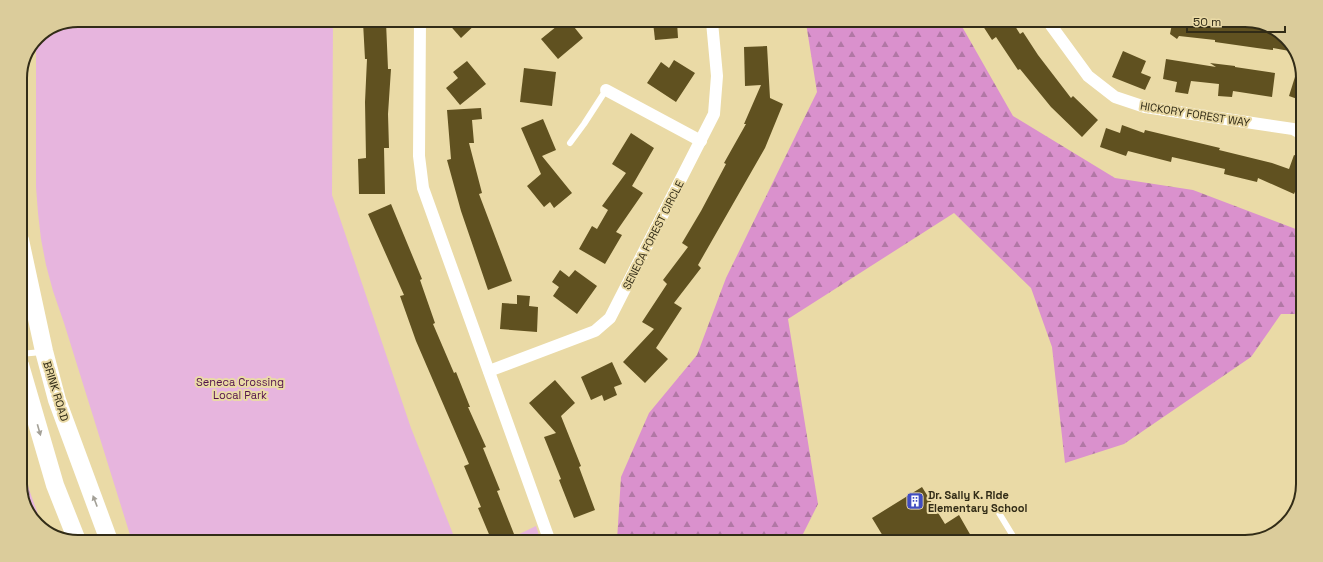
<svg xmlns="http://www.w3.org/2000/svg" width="1323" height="562" font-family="'Space Grotesk',sans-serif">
<defs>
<pattern id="forest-firs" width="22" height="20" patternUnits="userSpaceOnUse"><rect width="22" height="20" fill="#da91cd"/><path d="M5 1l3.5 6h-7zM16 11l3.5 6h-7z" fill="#b177a5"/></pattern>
<pattern id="cemetery-stones" width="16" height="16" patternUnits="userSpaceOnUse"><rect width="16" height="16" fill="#e7b5de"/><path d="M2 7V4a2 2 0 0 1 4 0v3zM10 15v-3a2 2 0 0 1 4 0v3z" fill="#c79cbe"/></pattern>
</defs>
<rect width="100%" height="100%" fill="#eadaa6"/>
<path fill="url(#forest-firs)" d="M806,23H960L1013,116L1115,178L1193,190L1301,231V314H1281L1251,357L1124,444L1065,463L1052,347L1031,288L954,213L788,319L818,504L800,540H617L621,477L649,413L697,355L726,278L817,92Z"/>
<path fill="url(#cemetery-stones)" d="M20,462L31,495L43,528L32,519L20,488Z"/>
<g fill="#e7b5de">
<path d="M78,20L333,21L332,195L411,428L455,539L131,538L64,323L53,291L46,265L41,239L38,213L36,187V39L37,37Z"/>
<path d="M536,526L540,539H509Z"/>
</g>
<g fill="#605120">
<path d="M446,21H479L461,38Z"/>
<path d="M363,22H386L388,69H391L388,114L389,148H384L385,194H359L358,159L366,158L365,102L367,59H365Z"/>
<path d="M562,22H570L583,38L558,59L541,39Z"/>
<path d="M653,22H677L678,38L655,40Z"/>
<path d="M981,23H1013L1020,34L1023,32L1038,55L1071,98L1073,96L1098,120L1082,137L1051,107L1020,69L1018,70L996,37L992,40Z"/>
<path d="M1172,24H1230L1259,28V24L1267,25L1291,43L1295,52L1273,48V50L1257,48L1215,42V40L1179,36L1177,39L1170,34Z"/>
<path d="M767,46L770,98L783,104L765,148L698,265L701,268L674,303L682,308L656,348L668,359L645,383L623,362L654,329L642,322L667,284L663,280L688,247L682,243L701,211L726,164L724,163L746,124H744L761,85L745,86L744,47Z"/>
<path d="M1123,51L1146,61L1141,73L1151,77L1145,90L1112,77Z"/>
<path d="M1166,59L1216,67L1210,63L1235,66V67L1275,73L1272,97L1233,91L1232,97L1218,96L1219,84L1191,81L1188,94L1175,92L1177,82L1163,79Z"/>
<path d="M674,60L695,73L676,102L647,83L661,62L669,68Z"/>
<path d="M467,61L486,84L460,105L446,88L458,78L453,72Z"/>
<path d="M1299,64L1303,74V101L1289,96Z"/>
<path d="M524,68L556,72L552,106L520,102Z"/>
<path d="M481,108L482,119L472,120L474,143H469L482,193L479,194L512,281L488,290L461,211L447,160L451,159L447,110Z"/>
<path d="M543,119L556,150L542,156L572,193L554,208L550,202L544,207L527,186L541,174L521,128Z"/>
<path d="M1122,125L1144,133L1145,130L1220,148L1219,150L1272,163L1289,169L1294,155L1302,158V176L1294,194L1258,178L1257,182L1224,174L1225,169L1172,157L1171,162L1128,151L1126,156L1100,147L1106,128L1120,133Z"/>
<path d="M631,133L654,148L632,186L643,193L616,232L622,235L605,264L579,249L592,226L597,229L608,210L602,206L626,173L612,164Z"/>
<path d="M391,204L422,279L420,280L435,323L433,324L454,373L456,372L470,407H468L486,447L483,448L500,490L497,491L514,534L500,539H491L478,508L481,507L464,466L469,464L416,341L400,296L404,295L368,214Z"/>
<path d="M560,270L569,277L575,270L597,286L577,314L553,296L559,287L552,282Z"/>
<path d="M517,295L530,296L529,306L538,307L537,332L500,329L502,303L517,304Z"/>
<path d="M612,362L622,384L614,387L617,395L604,401L602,395L591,400L581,377Z"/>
<path d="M555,380L575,403L561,416L581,466L579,467L595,510L574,518L559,480L561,479L544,437L556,433L529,403Z"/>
<path d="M922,487L945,524L959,515L971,536L962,541H886L872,518Z"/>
</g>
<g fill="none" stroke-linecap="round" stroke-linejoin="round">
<g stroke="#fff" stroke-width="6">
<path d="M570,143L584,124L606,90"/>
<path d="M20,354L42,352"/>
<path d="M999,513L1016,541"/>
</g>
<g stroke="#fff" stroke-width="12">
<path d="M420,21L419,156L423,188L549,539"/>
<path d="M1050,24L1088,76L1115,97L1145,107L1293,129L1302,134"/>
<path d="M606,90L701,141"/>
<path d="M489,371L595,331L610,318L714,114L717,76L712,22"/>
</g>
<g stroke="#fff" stroke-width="18">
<path d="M20,240L44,351L57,400L108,538"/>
<path d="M20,365L55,485L76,538"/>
</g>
</g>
<defs><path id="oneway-solid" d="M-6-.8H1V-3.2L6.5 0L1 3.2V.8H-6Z"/></defs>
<g fill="#a3a097">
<use href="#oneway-solid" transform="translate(39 430) rotate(74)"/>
<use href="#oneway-solid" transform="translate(95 501) rotate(-111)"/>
</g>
<defs>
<symbol id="building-square" viewBox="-11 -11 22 22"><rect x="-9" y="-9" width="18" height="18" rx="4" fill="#414dc1" stroke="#eadaa6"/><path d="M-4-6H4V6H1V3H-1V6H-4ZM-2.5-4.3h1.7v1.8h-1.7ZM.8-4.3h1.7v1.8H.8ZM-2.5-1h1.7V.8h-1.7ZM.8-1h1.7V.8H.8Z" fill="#fff"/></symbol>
</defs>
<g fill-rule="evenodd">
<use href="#building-square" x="905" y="491" width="20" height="20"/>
</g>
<g text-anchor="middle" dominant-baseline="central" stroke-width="4" stroke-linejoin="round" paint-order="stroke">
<g font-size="11" fill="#322c17" stroke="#eadaa6">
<text transform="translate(1195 114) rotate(9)">HICKORY FOREST WAY</text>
<text transform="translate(653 235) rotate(-63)">SENECA FOREST CIRCLE</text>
<text transform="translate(56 391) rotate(73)">BRINK ROAD</text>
</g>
<g font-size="11" fill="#52124b" stroke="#eadaa6">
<text x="240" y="382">Seneca Crossing<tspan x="240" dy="13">Local Park</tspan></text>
</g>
<g font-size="11" font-weight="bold" fill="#322c17" stroke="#eadaa6" text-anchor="start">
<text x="928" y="495">Dr. Sally K. Ride<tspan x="928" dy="13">Elementary School</tspan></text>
</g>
</g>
<path d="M0 0H1323V562H0ZM78 27H1245A51 51 0 0 1 1296 78V484A51 51 0 0 1 1245 535H78A51 51 0 0 1 27 484V78A51 51 0 0 1 78 27Z" fill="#dbcc9b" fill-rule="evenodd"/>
<path fill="none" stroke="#322c17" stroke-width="2" d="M78 27H1245A51 51 0 0 1 1296 78V484A51 51 0 0 1 1245 535H78A51 51 0 0 1 27 484V78A51 51 0 0 1 78 27Z"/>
<path d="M1187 26v6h98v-6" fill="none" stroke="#322c17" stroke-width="2"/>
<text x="1193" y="26" font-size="12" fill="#322c17" stroke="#eadaa6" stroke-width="3" paint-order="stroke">50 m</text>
</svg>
